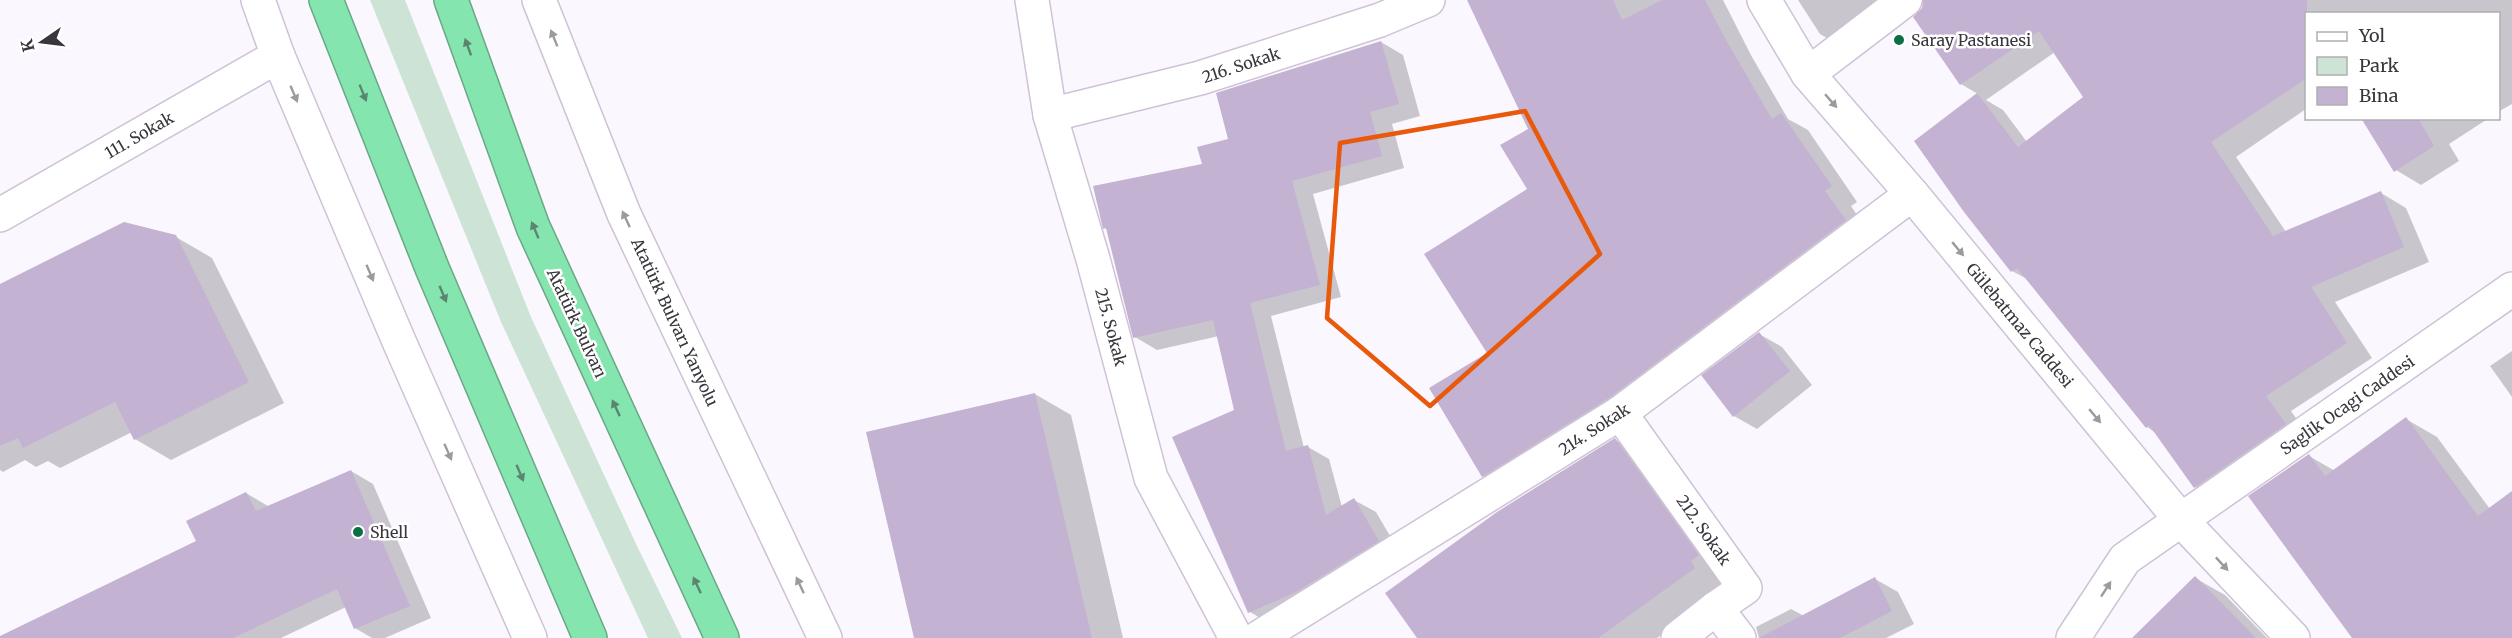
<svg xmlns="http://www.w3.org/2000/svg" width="2512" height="638" font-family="Merriweather,serif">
<rect width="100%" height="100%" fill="#fbf7ff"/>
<path fill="#cde3d5" d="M370,0H405L531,317L637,546L682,638H648L501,322Z"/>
<g fill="#0003" fill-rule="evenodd">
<path d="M1468,0H1723L1752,57L1788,119L1808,130L1857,202L1851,206L1871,236L1509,491L1483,476L1489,354L1529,190L1530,129Z"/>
<path d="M1798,0H1918L1846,49L1820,34Z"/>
<path d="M1925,0H2512V104L2498,112V14H2306V109L2236,157L2286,232L2381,193L2406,208L2429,262L2335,302L2372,358L2291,411L2311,439L2221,502L2195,487L2156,433L2147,427L2029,280L2012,271L1916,141L1978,94L1961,84ZM2055,52L2086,97L2027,142L2003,110L1986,100Z"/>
<path d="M1381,42L1403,55L1420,116L1392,124L1404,168L1313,194L1341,297L1271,316L1304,448L1308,447L1329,459L1342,507L1354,500L1376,512L1400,553L1272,625L1250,612L1235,411L1219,336L1157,350L1135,337L1108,230L1105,228L1204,165L1230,140Z"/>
<path d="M2363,118H2489L2449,144L2459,161L2421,185L2396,170Z"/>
<path d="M176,237L212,258L284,403L171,460L135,439L132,432L60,468L48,461L36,467L25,460L3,472L0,470V286Z"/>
<path d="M1759,334L1782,347L1812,385L1757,429L1734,416Z"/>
<path d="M2512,351V397L2490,366Z"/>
<path d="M1035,394L1071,415L1123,638H916Z"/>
<path d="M2406,419L2437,437L2490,509L2512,493V638H2354L2309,456L2335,471Z"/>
<path d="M1615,440L1641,455L1724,571L1716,576L1725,591L1657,638H1419Z"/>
<path d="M351,471L373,484L431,618L385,638H372L355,628L346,607L281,638H58L198,542L246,493L268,506Z"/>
<path d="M2195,578L2225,595L2267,638H2134Z"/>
<path d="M1875,579L1898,592L1914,624L1886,638H1759L1756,627L1791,609L1804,616Z"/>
</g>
<g fill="#c3b2d1">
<path d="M1467,0H1613L1622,20L1662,0H1705L1726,40L1772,119L1781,113L1832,186L1825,191L1846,220L1609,398L1482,477L1429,388L1487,353L1424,254L1527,189L1500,145L1528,129Z"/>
<path d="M1923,0H2307V78L2211,142L2273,236L2381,191L2404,247L2311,287L2347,343L2266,396L2286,424L2194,488L2149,425L2146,428L2017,268L2011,272L1964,212L1914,141L1977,93L2018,147L2083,97L2039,31L1960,85L1913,17L1922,8Z"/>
<path d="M1381,41L1399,104L1370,112L1382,156L1292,181L1320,285L1250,303L1286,451L1308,445L1326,515L1354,498L1379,541L1296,592L1248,613L1172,437L1234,410L1213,320L1133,338L1106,228L1103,229L1093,186L1202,164L1197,147L1228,139L1216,93Z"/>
<path d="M2361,118H2418L2434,146L2394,172Z"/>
<path d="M124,222L176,235L249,382L134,440L115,402L23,448L18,438L0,446V284Z"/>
<path d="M1759,332L1790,371L1733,417L1701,375Z"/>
<path d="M1035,393L1092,638H914L866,432Z"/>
<path d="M2406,417L2478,516L2512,491V638H2352L2248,496L2309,454L2325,476Z"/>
<path d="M1615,438L1699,555L1691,561L1695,568L1598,638H1417L1385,593L1497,512Z"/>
<path d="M351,470L410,606L354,629L337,589L233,638H0V636L196,541L186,521L246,492L256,511Z"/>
<path d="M2195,576L2256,638H2132Z"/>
<path d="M1875,577L1892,611L1840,638H1759Z"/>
</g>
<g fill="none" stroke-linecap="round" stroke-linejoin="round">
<defs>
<g id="street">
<path d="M1032,0L1050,115L1093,259L1151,478L1236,638"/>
<path d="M1808,74L1905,0"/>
<path d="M1050,115L1200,78L1380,20L1428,0"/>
<path d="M0,215L278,56"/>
<path d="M1620,413L1745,588L1716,608L1739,638"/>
<path d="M1258,638L1620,413L1912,194"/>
<path d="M1678,638L1716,608"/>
</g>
<g id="secondary">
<path d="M258,0L278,56L398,339L530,638"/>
<path d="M539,0L624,214L825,638"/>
<path d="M1764,0L1808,74L1912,194L2181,520L2293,638"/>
<path d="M2073,638L2125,559L2512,289"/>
</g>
<g id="highway">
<path d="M326,0L432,268L590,638"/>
<path d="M451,0L533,227L722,638"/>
</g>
</defs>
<use href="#street" stroke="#cec3d6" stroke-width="36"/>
<use href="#secondary" stroke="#cec3d6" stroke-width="36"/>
<use href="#highway" stroke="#6aa886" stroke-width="36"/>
<use href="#street" stroke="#fff" stroke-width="33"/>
<use href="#secondary" stroke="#fff" stroke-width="33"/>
<use href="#highway" stroke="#84e5ae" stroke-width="33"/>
</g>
<defs><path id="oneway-solid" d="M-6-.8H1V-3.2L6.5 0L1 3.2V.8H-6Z" transform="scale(1.5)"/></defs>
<g fill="#9c9a9e">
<use href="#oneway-solid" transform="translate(554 38) rotate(-112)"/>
<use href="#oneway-solid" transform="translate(294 94) rotate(67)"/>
<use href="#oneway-solid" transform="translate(1831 101) rotate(49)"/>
<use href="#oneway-solid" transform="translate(626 219) rotate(-115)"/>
<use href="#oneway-solid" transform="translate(1958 249) rotate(50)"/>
<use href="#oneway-solid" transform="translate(370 273) rotate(67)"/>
<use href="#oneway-solid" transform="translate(2095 416) rotate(50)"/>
<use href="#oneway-solid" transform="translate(448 452) rotate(66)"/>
<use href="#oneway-solid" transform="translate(2222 564) rotate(47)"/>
<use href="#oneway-solid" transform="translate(800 585) rotate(-115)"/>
<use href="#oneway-solid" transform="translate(2106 589) rotate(-57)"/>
</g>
<g fill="#5b8570">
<use href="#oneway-solid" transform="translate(468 47) rotate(-110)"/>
<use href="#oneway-solid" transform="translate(363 93) rotate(68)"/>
<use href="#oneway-solid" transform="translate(535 230) rotate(-113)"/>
<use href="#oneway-solid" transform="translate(443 294) rotate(67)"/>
<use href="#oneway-solid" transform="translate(616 408) rotate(-115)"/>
<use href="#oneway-solid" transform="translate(520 473) rotate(67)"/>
<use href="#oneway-solid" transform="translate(697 585) rotate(-115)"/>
</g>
<path fill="none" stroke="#e8590c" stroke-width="4.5" stroke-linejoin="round" d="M1525,111L1600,254L1430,406L1327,318L1340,143Z"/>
<g fill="#0b6e44" stroke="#fff" stroke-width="2">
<circle cx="1899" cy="40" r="6"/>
<circle cx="358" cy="532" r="6"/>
</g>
<g text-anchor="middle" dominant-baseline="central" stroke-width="5" stroke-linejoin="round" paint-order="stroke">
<g font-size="16" fill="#3a363d" stroke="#fff" text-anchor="start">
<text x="1911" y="40">Saray Pastanesi</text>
<text x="370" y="532">Shell</text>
</g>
<g font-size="16" fill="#3a363d" stroke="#fff">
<text transform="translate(1241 65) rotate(-18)">216. Sokak</text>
<text transform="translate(139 135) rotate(-30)">111. Sokak</text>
<text transform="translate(675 322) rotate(65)">Atatürk Bulvarı Yanyolu</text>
<text transform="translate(577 323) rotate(65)">Atatürk Bulvarı</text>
<text transform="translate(2020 325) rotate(50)">Gülebatmaz Caddesi</text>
<text transform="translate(1111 327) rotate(75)">215. Sokak</text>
<text transform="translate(2347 405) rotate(-35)">Saglik Ocagi Caddesi</text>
<text transform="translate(1594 429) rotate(-33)">214. Sokak</text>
<text transform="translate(1704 530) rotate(55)">212. Sokak</text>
</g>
</g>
<rect x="2305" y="12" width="195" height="108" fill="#ffffff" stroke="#b0afb1" stroke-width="1.5"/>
<rect x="2317" y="32" width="30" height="9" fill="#ffffff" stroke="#b0afb1" stroke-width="1.5"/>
<text x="2359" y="42" font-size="18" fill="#3a363d">Yol</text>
<rect x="2317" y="57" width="30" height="18" fill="#cde3d5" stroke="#b0afb1" stroke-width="1.5"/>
<text x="2359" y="72" font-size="18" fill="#3a363d">Park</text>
<rect x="2317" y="87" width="30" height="18" fill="#c3b2d1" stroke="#b0afb1" stroke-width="1.5"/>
<text x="2359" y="102" font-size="18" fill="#3a363d">Bina</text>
<g transform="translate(42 42) rotate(256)" stroke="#ffffff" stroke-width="4.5" paint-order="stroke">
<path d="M0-4.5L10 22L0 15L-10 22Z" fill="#3a363d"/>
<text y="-9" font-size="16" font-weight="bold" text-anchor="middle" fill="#3a363d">K</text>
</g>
</svg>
